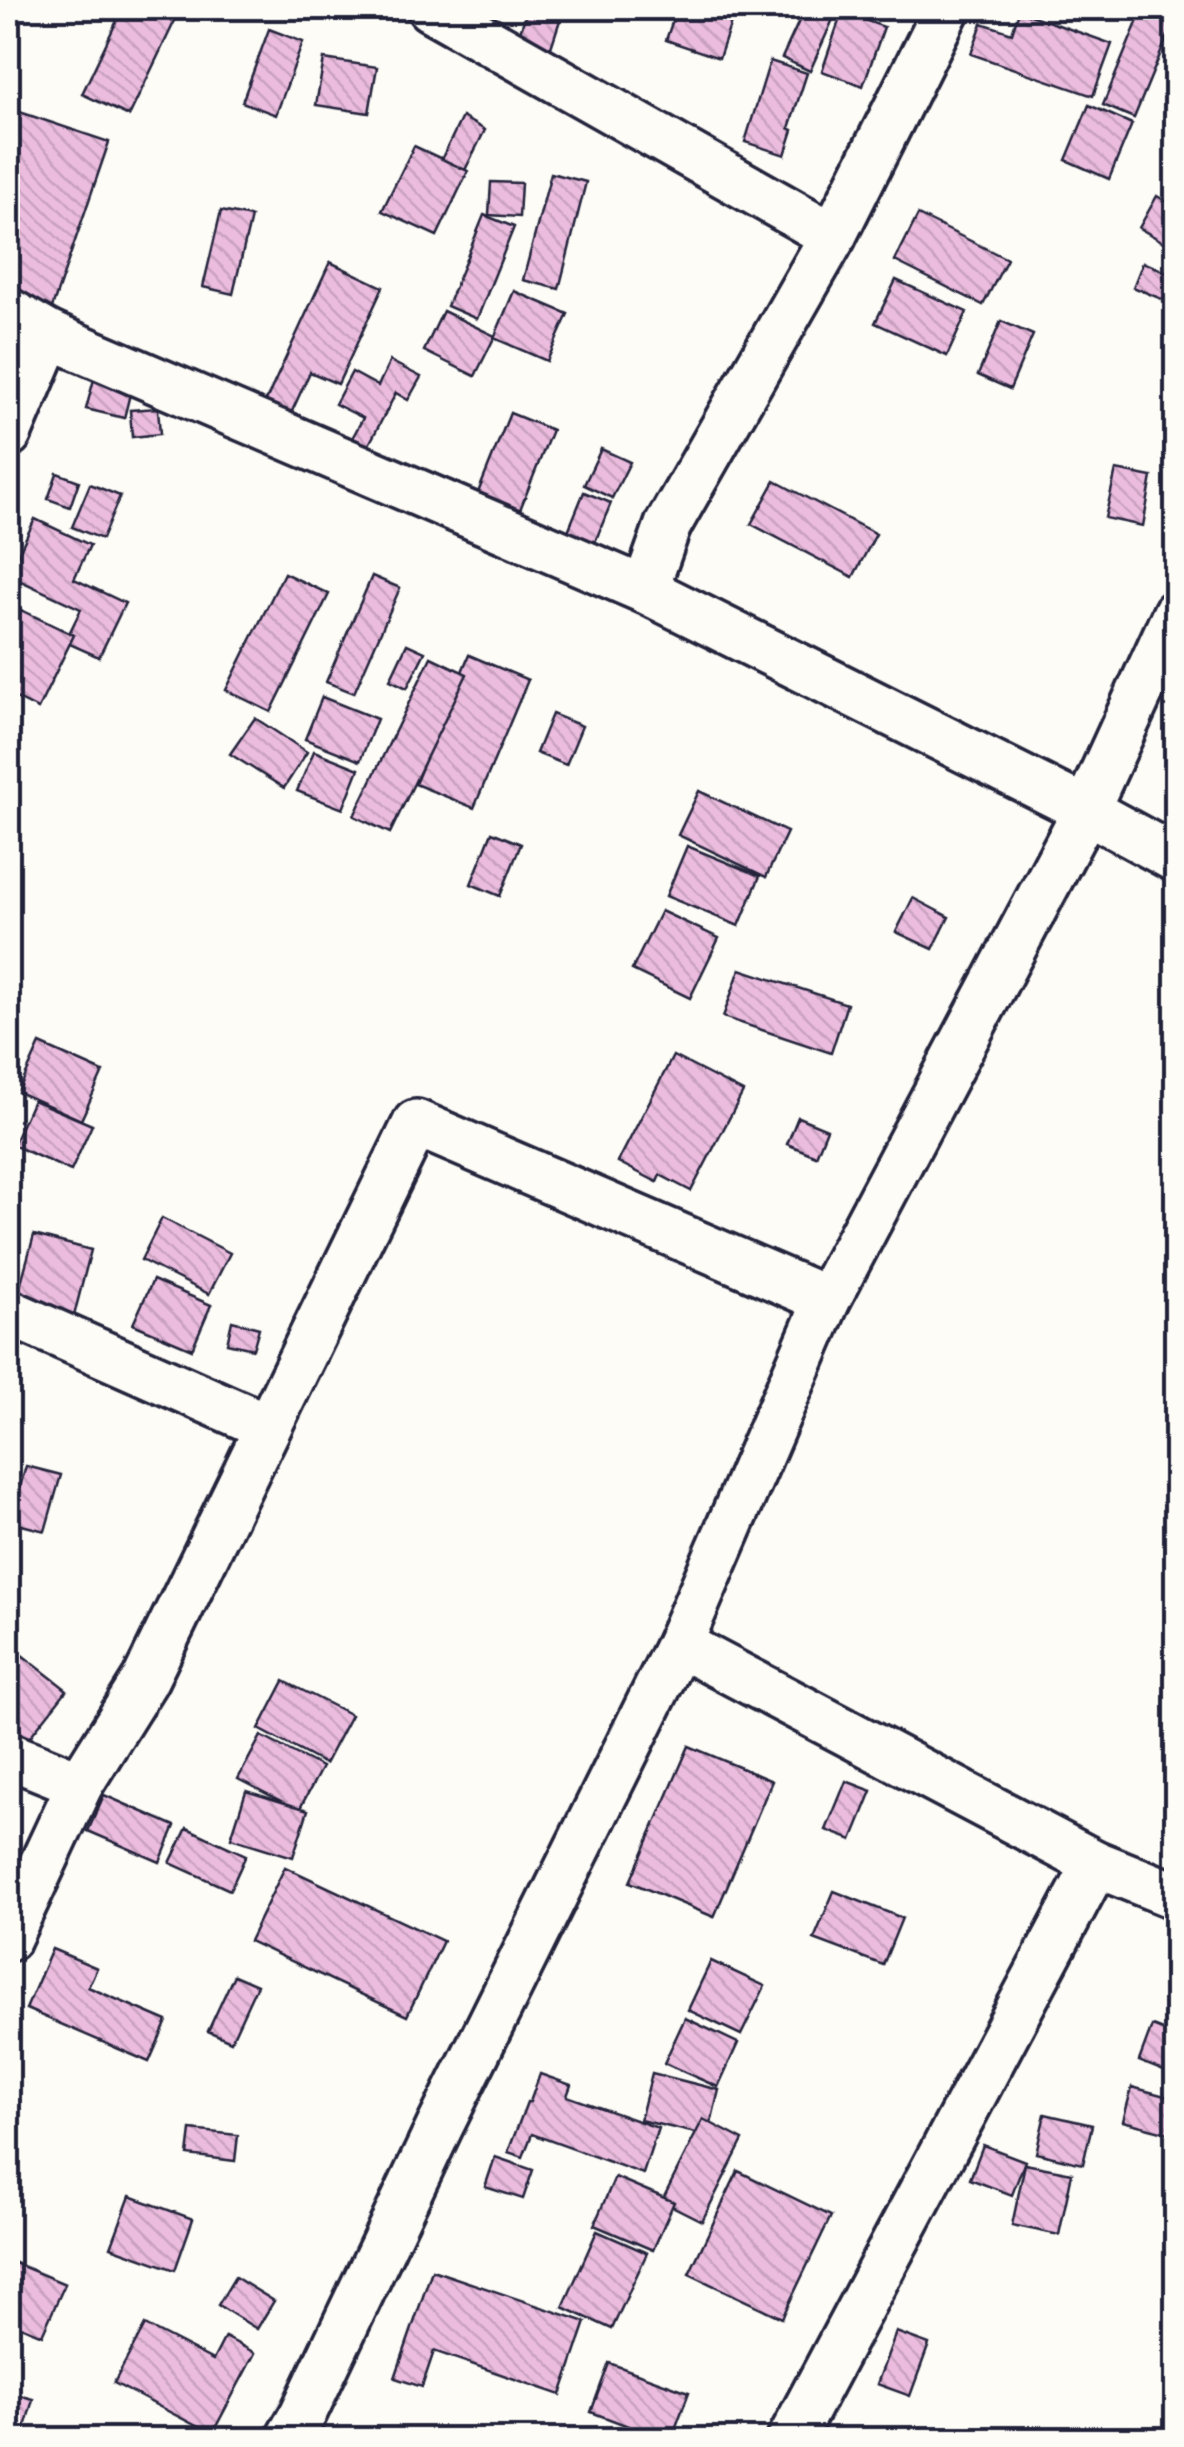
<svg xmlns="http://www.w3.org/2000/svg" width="1184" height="2447" font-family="'Indie Flower',sans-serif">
<defs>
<pattern id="building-back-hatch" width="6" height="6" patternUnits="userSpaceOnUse" patternTransform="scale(2.5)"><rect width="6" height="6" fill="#ebbcde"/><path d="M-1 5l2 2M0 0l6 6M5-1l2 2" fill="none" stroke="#c9a1bf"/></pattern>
</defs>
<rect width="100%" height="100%" fill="#fdfcf7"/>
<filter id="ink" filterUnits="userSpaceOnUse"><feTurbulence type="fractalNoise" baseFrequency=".01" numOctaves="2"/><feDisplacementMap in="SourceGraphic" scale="20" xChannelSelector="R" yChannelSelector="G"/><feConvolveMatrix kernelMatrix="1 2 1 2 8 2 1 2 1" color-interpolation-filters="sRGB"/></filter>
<g filter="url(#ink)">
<g fill="url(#building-back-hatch)" stroke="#22223b" stroke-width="2.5">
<path d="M123,8H181L129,116L82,94Z"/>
<path d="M528,8H564L541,78L508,67Z"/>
<path d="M677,8H736L719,58L666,40Z"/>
<path d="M805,8H838L810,71L782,58Z"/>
<path d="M869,8H911L908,19Z"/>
<path d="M1143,8H1176V16L1134,118L1103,105Z"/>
<path d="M1019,11L1112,44L1093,96L971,54L982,23L1012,33Z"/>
<path d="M842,12L884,27L863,86L822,71Z"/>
<path d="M269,29L303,42L276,115L242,102Z"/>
<path d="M324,59L377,67L369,113L316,105Z"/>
<path d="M770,61L807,73L789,128L793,130L785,155L745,142Z"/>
<path d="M1089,105L1132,124L1109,179L1066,160Z"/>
<path d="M8,108L109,142L52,308L8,293Z"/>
<path d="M462,117L485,130L463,174L440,162Z"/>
<path d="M414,146L468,171L437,236L382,211Z"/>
<path d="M551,173L586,182L559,289L523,280Z"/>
<path d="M491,182L521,183L519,217L489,215Z"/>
<path d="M1157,196L1176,207V249L1139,228Z"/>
<path d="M221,211L251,217L233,294L203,287Z"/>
<path d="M484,215L514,227L477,319L447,306Z"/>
<path d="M918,215L1007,259L983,305L895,261Z"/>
<path d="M330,262L383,287L338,384L310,372L283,431L257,420Z"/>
<path d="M1143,262L1176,276V305L1133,287Z"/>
<path d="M896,280L967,312L947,356L875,323Z"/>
<path d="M514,291L568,314L547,361L494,338Z"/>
<path d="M443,311L495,336L475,376L424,351Z"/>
<path d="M1001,321L1033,335L1010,389L978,375Z"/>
<path d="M390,361L421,377L408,400L396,393L353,475L337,466L363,418L335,404L352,372L378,386Z"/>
<path d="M97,368L134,378L124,418L86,409Z"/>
<path d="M158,408L160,434L132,437L130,410Z"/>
<path d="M510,413L552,430L509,537L467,520Z"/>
<path d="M601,449L630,462L612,498L584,485Z"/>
<path d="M1116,470L1152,477L1143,526L1105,518Z"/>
<path d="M57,473L79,481L70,507L48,499Z"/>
<path d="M775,481L876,534L853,577L751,524Z"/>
<path d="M90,484L120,496L102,539L72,527Z"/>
<path d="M584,492L611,503L584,569L557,558Z"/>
<path d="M35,519L90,545L74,579L125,603L99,657L65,642L81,609L8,575Z"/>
<path d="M284,573L329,594L271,712L226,690Z"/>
<path d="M372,576L400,588L354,693L326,682Z"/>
<path d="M21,610L74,635L38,709L8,694V639Z"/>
<path d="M407,644L425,652L407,688L390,680Z"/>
<path d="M469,655L528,680L474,808L415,784Z"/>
<path d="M431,657L467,674L390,833L354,816Z"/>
<path d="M322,697L377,719L360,761L305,739Z"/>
<path d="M552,714L582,726L566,765L536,753Z"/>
<path d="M255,718L307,752L284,788L230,754Z"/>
<path d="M314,751L359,769L343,809L297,791Z"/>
<path d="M699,791L787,832L766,877L678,835Z"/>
<path d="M492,832L521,844L500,896L471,884Z"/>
<path d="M687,846L760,876L739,926L666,896Z"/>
<path d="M913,898L949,917L933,949L896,932Z"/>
<path d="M661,911L719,938L690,998L632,970Z"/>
<path d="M740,969L847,1004L831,1053L723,1017Z"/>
<path d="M40,1044L103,1072L81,1120L18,1092Z"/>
<path d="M673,1056L743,1092L691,1191L660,1175L657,1182L618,1162Z"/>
<path d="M33,1100L92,1125L71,1171L13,1145Z"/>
<path d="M798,1117L827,1129L816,1156L787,1144Z"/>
<path d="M162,1218L230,1253L209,1294L141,1260Z"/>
<path d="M34,1235L91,1250L72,1323L14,1308Z"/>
<path d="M153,1280L211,1305L192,1349L133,1324Z"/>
<path d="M232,1321L259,1328L253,1349L227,1343Z"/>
<path d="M26,1466L61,1475L45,1531L10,1522Z"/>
<path d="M8,1644L67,1690L25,1743L8,1729Z"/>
<path d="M284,1681L351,1715L325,1764L259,1729Z"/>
<path d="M261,1736L322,1767L299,1810L238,1779Z"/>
<path d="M689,1746L772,1781L714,1917L630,1882Z"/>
<path d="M846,1781L872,1791L852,1840L826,1830Z"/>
<path d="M246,1791L308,1810L293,1857L231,1838Z"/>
<path d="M104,1795L175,1826L160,1862L88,1831Z"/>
<path d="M187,1828L246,1855L230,1890L170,1863Z"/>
<path d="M285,1867L443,1941L407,2016L249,1941Z"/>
<path d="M834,1891L902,1918L883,1965L814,1939Z"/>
<path d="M52,1949L97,1968L88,1987L167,2021L149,2062L26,2009Z"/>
<path d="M711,1961L765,1986L741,2035L688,2010Z"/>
<path d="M234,1975L257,1985L231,2041L208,2031Z"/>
<path d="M685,2018L738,2043L718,2087L664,2063Z"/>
<path d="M1152,2026L1176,2035V2076L1139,2061Z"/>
<path d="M652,2073L719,2090L708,2136L640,2120Z"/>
<path d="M540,2074L571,2085L567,2096L658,2128L643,2174L532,2134L523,2157L508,2152L527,2102H530Z"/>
<path d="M1132,2087L1176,2099V2135L1123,2121Z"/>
<path d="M1045,2114L1092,2125L1083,2164L1036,2153Z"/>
<path d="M703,2119L743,2140L702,2221L662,2201Z"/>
<path d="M191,2130L238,2135L235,2161L188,2155Z"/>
<path d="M983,2145L1025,2161L1012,2195L970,2179Z"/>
<path d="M495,2157L533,2170L523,2199L485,2187Z"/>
<path d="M1025,2164L1072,2173L1059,2235L1012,2225Z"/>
<path d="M738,2171L831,2216L782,2318L689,2274Z"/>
<path d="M615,2177L674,2202L653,2250L594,2225Z"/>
<path d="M130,2196L193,2219L175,2270L111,2247Z"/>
<path d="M597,2231L647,2253L612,2329L563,2307Z"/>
<path d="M10,2261L65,2284L42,2335L8,2321V2267Z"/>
<path d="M432,2270L586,2322L561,2395L434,2351L422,2387L395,2378Z"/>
<path d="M235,2277L274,2301L257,2329L218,2305Z"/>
<path d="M145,2325L213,2360L225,2337L255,2353L212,2434L114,2383Z"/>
<path d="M896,2332L929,2344L910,2396L877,2384Z"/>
<path d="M609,2363L689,2392L671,2440H665L591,2412Z"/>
<path d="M8,2392L33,2399L24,2431L8,2426Z"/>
</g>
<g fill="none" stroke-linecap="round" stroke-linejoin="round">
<defs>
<g id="minor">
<path d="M430,8L833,236"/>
<path d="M8,311L50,335L645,590L1086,810L1176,859"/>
<path d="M8,434L50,335"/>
<path d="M645,590L668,525L833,236L947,8"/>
<path d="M8,1312L268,1427"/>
<path d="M679,1644L1096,1864L1176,1896"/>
<path d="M8,1755L80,1784"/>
<path d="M8,1938L80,1784L145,1680L416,1123L827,1300"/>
<path d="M288,2440L303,2414L440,2126L679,1644L827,1300L1086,810L1176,613"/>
<path d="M790,2440L1096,1864"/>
</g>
</defs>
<use href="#minor" stroke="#22223b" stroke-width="52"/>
<use href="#minor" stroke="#fdfcf7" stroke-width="45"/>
</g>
</g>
<rect width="1184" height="2447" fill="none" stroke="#fdfcf7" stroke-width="40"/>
<rect x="20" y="20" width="1144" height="2407" fill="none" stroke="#22223b" stroke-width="4" filter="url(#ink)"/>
</svg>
